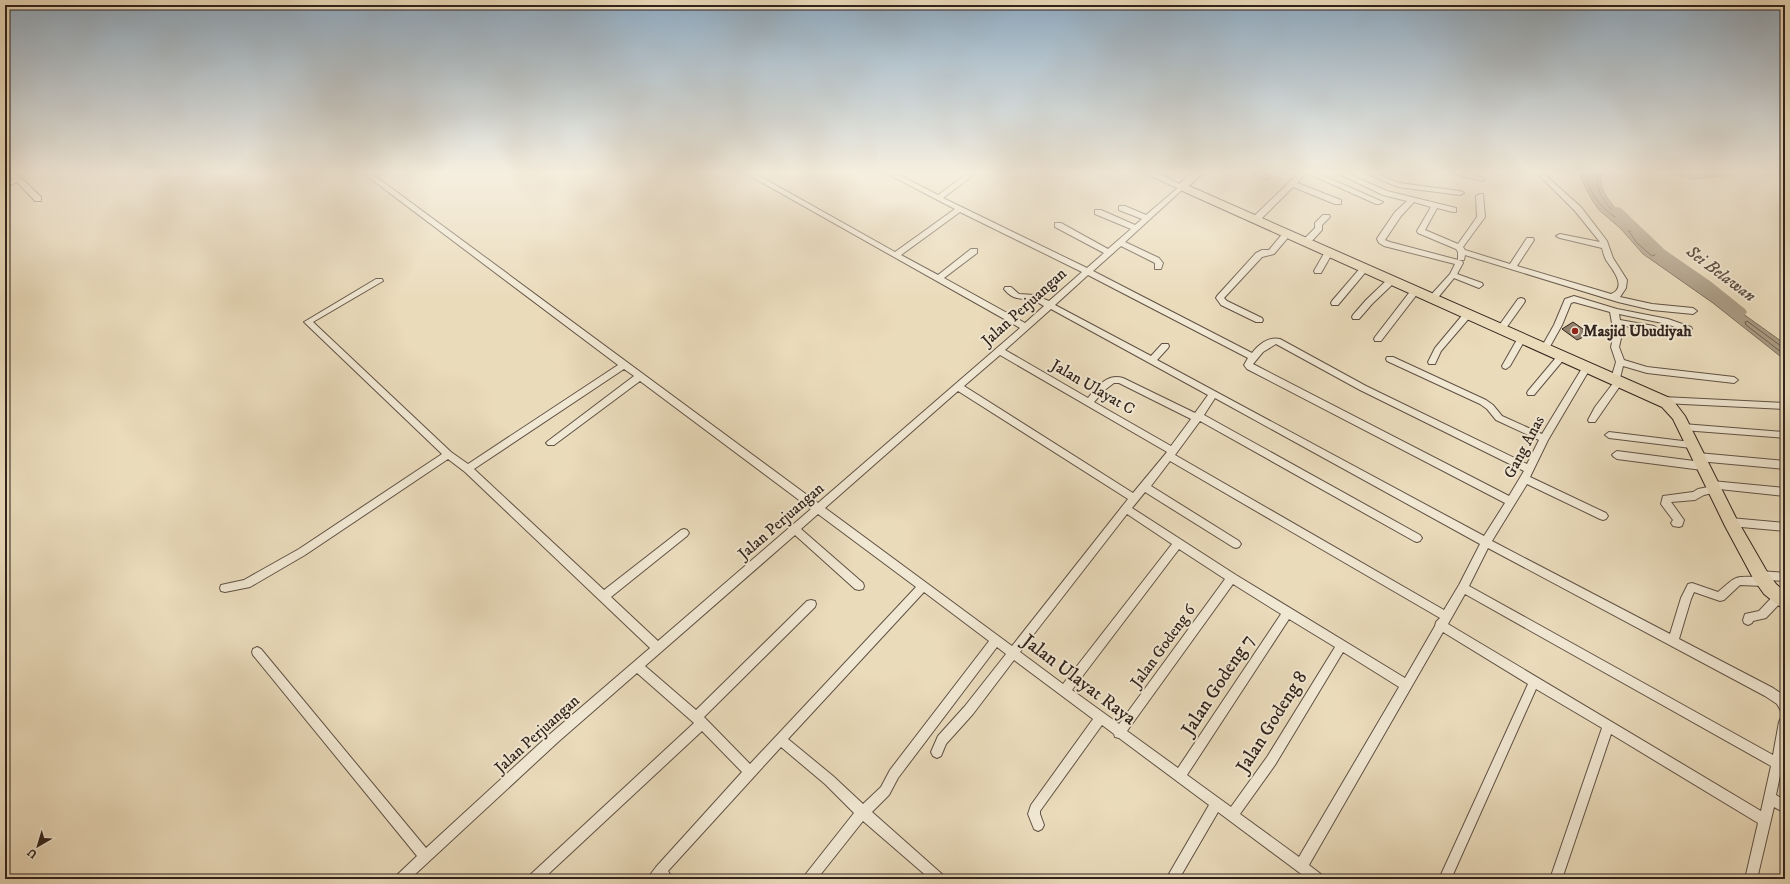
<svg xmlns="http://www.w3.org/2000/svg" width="1790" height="884" font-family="'IM FELL DW Pica',serif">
<rect width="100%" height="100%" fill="#eadbbb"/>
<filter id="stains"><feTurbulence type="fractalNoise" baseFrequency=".005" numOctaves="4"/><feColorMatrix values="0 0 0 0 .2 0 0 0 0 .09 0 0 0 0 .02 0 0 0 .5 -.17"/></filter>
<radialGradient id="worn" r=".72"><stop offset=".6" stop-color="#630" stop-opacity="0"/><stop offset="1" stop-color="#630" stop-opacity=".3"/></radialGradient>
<g fill="#ab9c85" stroke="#7a6c5b">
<path d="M1582,173H1605C1603,176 1601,177 1601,181C1599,217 1753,320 1785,344V360L1713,303L1643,254L1620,228L1599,210L1592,200L1581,179Z"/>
<path d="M1667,173H1756L1694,179Z"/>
</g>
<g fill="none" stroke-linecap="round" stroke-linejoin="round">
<g stroke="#6e6050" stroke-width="1">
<path d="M1585,173C1587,190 1601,208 1615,217L1616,215C1606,203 1592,189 1600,173"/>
<path d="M1629,231H1632L1655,253V255L1652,256L1637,243Z"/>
<path d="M1785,347L1781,346L1747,321L1745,322L1746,325L1785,355"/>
</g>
<path fill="#ab9c85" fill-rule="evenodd" d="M1617,207L1621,208L1665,250L1710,281L1745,309L1747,312L1745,315L1740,317L1735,315L1700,287L1657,256L1613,214L1611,211L1613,208Z"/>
</g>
<path fill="#91836f" stroke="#31231c" d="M1573,322L1590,334L1577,340L1562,329Z"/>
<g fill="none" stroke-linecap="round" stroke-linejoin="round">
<defs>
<g id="minor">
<path d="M9,173H16L41,197V201H35L17,182L5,187V182L14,179Z"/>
<path d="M363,173H371L818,503L1020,328L745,173H754L895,252L955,209L886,173H895L938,195L968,173H976L943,198L1087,268L1104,253L1055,227V223H1061L1108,249L1131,229L1095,214V210H1101L1135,225L1142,219L1119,210V206H1125L1146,215L1180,186H1184V188L1125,242L1159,258L1163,263L1161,269H1155V263L1121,246L1093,271L1252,353C1258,345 1269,336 1280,339L1366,386L1527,464L1539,440L1496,420L1487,409L1480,404L1387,361L1386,359L1387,357H1393L1486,400L1493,405L1502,416L1542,434L1584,365H1590L1591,367L1548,440L1530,477L1606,513L1608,516L1606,519L1603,520L1600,519L1527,484L1492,541L1670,634L1681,598L1688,584L1692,583L1718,592C1736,577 1733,576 1756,577L1755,575L1756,572L1760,571L1785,573V581L1768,580L1769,582L1768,585L1764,586L1740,585L1724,600L1720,601L1694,592L1691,599L1679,639L1773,688L1785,696V712L1781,711L1777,704L1765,696L1488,548L1469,586L1773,755L1779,722L1781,718L1785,717V751L1776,795L1785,800V813L1774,807L1757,879H1745L1758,823L1611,734L1562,879H1550L1602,728L1536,689L1451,879H1439L1528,684L1443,632L1309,865L1322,875L1324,879H1308L1218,812L1179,879H1166L1209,805L1119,738L1115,737L1114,734L1102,725L1040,811V814L1044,825L1042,829L1038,831L1034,829L1028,814L1031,805L1093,719L1014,660L973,714L946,744L941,756L937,758L933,756L931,752L938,736L965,706L1006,654L997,647L898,778L889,795L872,812L943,875L945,879H930L863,821L817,879H803L805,875L854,813L825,784L781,747L668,871L673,879H647L656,867L742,772L702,731L543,879H528L530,875L694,723L637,673L558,742L410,879H395L397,875L417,856L253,655L252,652L253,649L257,647L261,649L426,848L550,734L650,648L465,472L448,459L305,555L250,587L225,592L221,591L220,588L221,585L244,580L299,549L442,454L304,322L376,279H382L383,281L313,322L451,452L468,464L618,365ZM960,212L1082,272L1049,301L1034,295L1019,294L1011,287H1005L1004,289C1013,300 1019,298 1032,300C1036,301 1040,304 1044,306L1025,323L944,278L977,253V249H971L938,275L901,255ZM1088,275L1248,358L1244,365L1247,369L1505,503L1484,536L1157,360L1168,348L1169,346L1168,344H1162L1151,356L1055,305ZM1051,309L1208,395L1195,413L1123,378C1107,373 1097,387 1088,398L1005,350ZM1276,344L1360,390L1524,471L1509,496L1253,364L1263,352ZM1000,355L1167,452L1133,493L964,386ZM624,369L634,376L548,441L546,443L548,445H554L640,381L811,509L658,641L611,597L687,536L689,533L687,530L684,529L681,530L604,590L474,469ZM1114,383H1119L1191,419L1171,446L1094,402L1106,389ZM958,391L1128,499L1012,646L825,508ZM1215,398L1480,544L1459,585L1444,610L1175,455L1200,421L1414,541L1417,542L1420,541L1422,538L1420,535L1204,415ZM1170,461L1440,618L1436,622L1435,626L1405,678L1236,575L1132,508L1145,492L1233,547L1236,548L1239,547L1241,544L1239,541L1151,486ZM818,514L916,587L750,764L704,717L815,607L816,604L815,601L811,600L807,601L696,710L645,666L795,535L855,589L859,590L863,589L864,586L863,583L801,529ZM1127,514L1172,544L1063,684L1020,652ZM1179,549L1225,579L1119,724L1072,690ZM1233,584L1281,614L1178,768L1127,731ZM924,592L989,641L890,770L881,787L863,804L833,776L788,739ZM1465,594L1771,766L1761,811L1448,624ZM1289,619L1335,647L1267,757L1231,807L1187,775ZM1343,652L1399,687L1299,857L1240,814L1275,765Z"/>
<path d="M1253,173H1263L1270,177L1267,179Z"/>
<path d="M1299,173H1306L1297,183L1341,200V204H1335L1293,187L1258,222H1252V218Z"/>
<path d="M1307,173H1317L1383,202L1379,204H1376Z"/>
<path d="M1337,173H1346L1387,191L1456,208V212H1453L1437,208L1425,230L1458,244L1477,217L1476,196L1480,194H1483L1485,217L1463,247L1465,250L1510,264L1527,238H1533L1534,240L1517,266L1611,294C1628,287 1612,269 1606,260C1604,256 1603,252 1602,248L1560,238L1556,236L1560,234L1600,242L1575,211L1540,176L1543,174L1545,175L1581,207L1607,241L1613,258L1627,280L1626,288L1620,297L1652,304L1693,308L1697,311L1693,314L1652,310L1618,302L1465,255L1464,260H1458V252L1456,249L1418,233L1417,231L1431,207L1414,202L1401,216L1385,240L1390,242L1462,261L1463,263L1457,274L1482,283L1483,285L1479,288L1454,278L1436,300H1430L1429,298L1430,296L1450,274L1455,264L1384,246L1379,243L1377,239L1378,237L1395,212L1407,201L1383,195Z"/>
<path d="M1365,173H1375L1399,183L1460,191L1464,193L1460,195L1398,187Z"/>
<path d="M1449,173H1464L1484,178L1485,179L1482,181Z"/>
<path d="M1323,215H1329L1330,217L1322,225V230L1309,244H1303V240L1315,228V223Z"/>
<path d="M1284,232H1290L1291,234L1274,254L1262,257L1224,298L1227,301L1262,318L1263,320L1262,322H1256L1221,305L1216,298L1217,296L1256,253L1262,250H1269Z"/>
<path d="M1326,250H1332L1333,252L1321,273H1315L1314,271Z"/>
<path d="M1362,266H1368L1369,268L1338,305H1332L1331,303L1332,301Z"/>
<path d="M1392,277L1395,278L1396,280L1395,282L1372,304L1359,319H1353L1352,317L1353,315L1366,300L1389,278Z"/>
<path d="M1415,288L1418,289L1419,291L1418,293L1381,341H1375L1374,339L1375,337L1412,289Z"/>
<path d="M1574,296L1617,309L1668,319L1691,327L1692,329L1688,332L1667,324L1619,314L1620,320L1654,326L1658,329L1654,332L1621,325L1622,334L1619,347L1624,360L1647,367L1734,377L1738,380L1734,383L1647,373L1623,366L1620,378L1623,381L1622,383L1595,422H1589L1588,420L1595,407L1614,382L1611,379L1616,362L1611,347L1614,334L1610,312L1574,302L1571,303L1562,325L1548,350L1545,351L1541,348L1554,325L1565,299Z"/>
<path d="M1521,298L1524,299L1525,301L1524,303L1504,331H1498L1497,329L1498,327L1518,299Z"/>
<path d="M1468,311L1472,314L1471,316L1441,351L1435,364H1429L1428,362L1435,348L1465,312Z"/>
<path d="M1522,335L1526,338L1510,366L1506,369L1503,368L1502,366L1519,336Z"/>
<path d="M1562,353L1566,356L1565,358L1534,395H1528L1527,393L1528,391L1559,354Z"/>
<path d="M1663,397L1785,403V409L1663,403L1659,400Z"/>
<path d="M1683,424L1783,432H1785V438L1683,430L1679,427Z"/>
<path d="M1609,432L1691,442L1694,443L1696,445L1694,447L1691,448L1609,438L1605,435Z"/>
<path d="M1617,451L1702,462L1705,463L1707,466L1705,469L1702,470L1617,459L1614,457L1612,455L1614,453Z"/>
<path d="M1698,453L1785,461V469L1698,461L1695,460L1693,457L1695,454Z"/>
<path d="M1712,481L1785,488V496L1719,489L1717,492L1704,495L1695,500L1671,502L1684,520L1682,526L1679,527L1673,526L1671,523L1673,520L1661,504L1663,496L1693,492L1698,489L1708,487L1709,482Z"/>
<path d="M1730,518L1785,523V531L1730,526L1727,525L1725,522L1727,519Z"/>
<path d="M1779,593L1783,594L1784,597L1783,600L1766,618L1753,621L1752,623L1748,625L1744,623L1743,620L1745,614L1759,611L1775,594Z"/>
</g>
<path id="tertiary" d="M1145,173H1157L1186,187L1182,190L1179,189Z"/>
<path id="primary" d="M1191,173H1203L1189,186L1672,399L1685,416L1736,518L1766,570L1776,584L1785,592V608L1779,606L1764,594L1754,580L1725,526L1673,419L1662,407L1178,189L1177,187L1178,185Z"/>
</defs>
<use href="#minor" stroke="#5f5144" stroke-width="2"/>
<use href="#tertiary" stroke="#5f5144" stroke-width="2"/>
<use href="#primary" stroke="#31231c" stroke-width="2"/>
<use href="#minor" fill="#f1e8d3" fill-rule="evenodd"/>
<use href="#tertiary" fill="#f1e8d3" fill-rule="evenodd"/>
<use href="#primary" fill="#eadbbb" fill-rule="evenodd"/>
</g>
<linearGradient id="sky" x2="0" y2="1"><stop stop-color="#8faac0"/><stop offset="0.58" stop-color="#f6efe0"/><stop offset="1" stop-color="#f6efe0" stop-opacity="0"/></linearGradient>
<rect width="1790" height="297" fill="url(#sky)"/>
<circle fill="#8f2418" stroke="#f1e8d3" stroke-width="1.5" cx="1575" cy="331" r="4"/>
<g text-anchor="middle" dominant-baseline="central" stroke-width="4" stroke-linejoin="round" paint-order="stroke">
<g font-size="16" fill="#31231c" stroke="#f1e8d3">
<text transform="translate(1024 307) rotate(-42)">Jalan Perjuangan</text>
<text transform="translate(1093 387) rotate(30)">Jalan Ulayat C</text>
<text transform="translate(1524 447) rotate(-62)">Gang Anas</text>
<text transform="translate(781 521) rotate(-41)">Jalan Perjuangan</text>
<text transform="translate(1163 646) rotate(-54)">Jalan Godeng 6</text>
<text transform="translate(537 734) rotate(-42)">Jalan Perjuangan</text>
</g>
<g font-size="16" font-weight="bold" fill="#31231c" stroke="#f1e8d3" text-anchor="start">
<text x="1583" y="331">Masjid Ubudiyah</text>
</g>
<g font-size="17" font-style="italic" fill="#5c4d41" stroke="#f1e8d3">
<text transform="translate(1721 274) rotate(37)">Sei Belawan</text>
</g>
<g font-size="19" fill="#31231c" stroke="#f1e8d3">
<text transform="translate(1079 680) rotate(37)">Jalan Ulayat Raya</text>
<text transform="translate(1218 685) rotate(-57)">Jalan Godeng 7</text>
<text transform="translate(1272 722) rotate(-58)">Jalan Godeng 8</text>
</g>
</g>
<rect width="1790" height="884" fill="none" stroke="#eadbbb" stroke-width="20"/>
<rect x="6" y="6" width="1778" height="872" fill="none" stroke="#31231c" stroke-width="2"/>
<rect x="10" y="10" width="1770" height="864" fill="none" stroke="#31231c"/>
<g transform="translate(38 846) rotate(218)" stroke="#f1e8d3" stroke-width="3" paint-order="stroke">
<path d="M0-3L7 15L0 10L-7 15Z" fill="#31231c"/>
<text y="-6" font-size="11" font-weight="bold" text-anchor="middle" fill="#31231c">U</text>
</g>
<rect width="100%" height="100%" filter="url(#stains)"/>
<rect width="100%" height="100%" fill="url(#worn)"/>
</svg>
